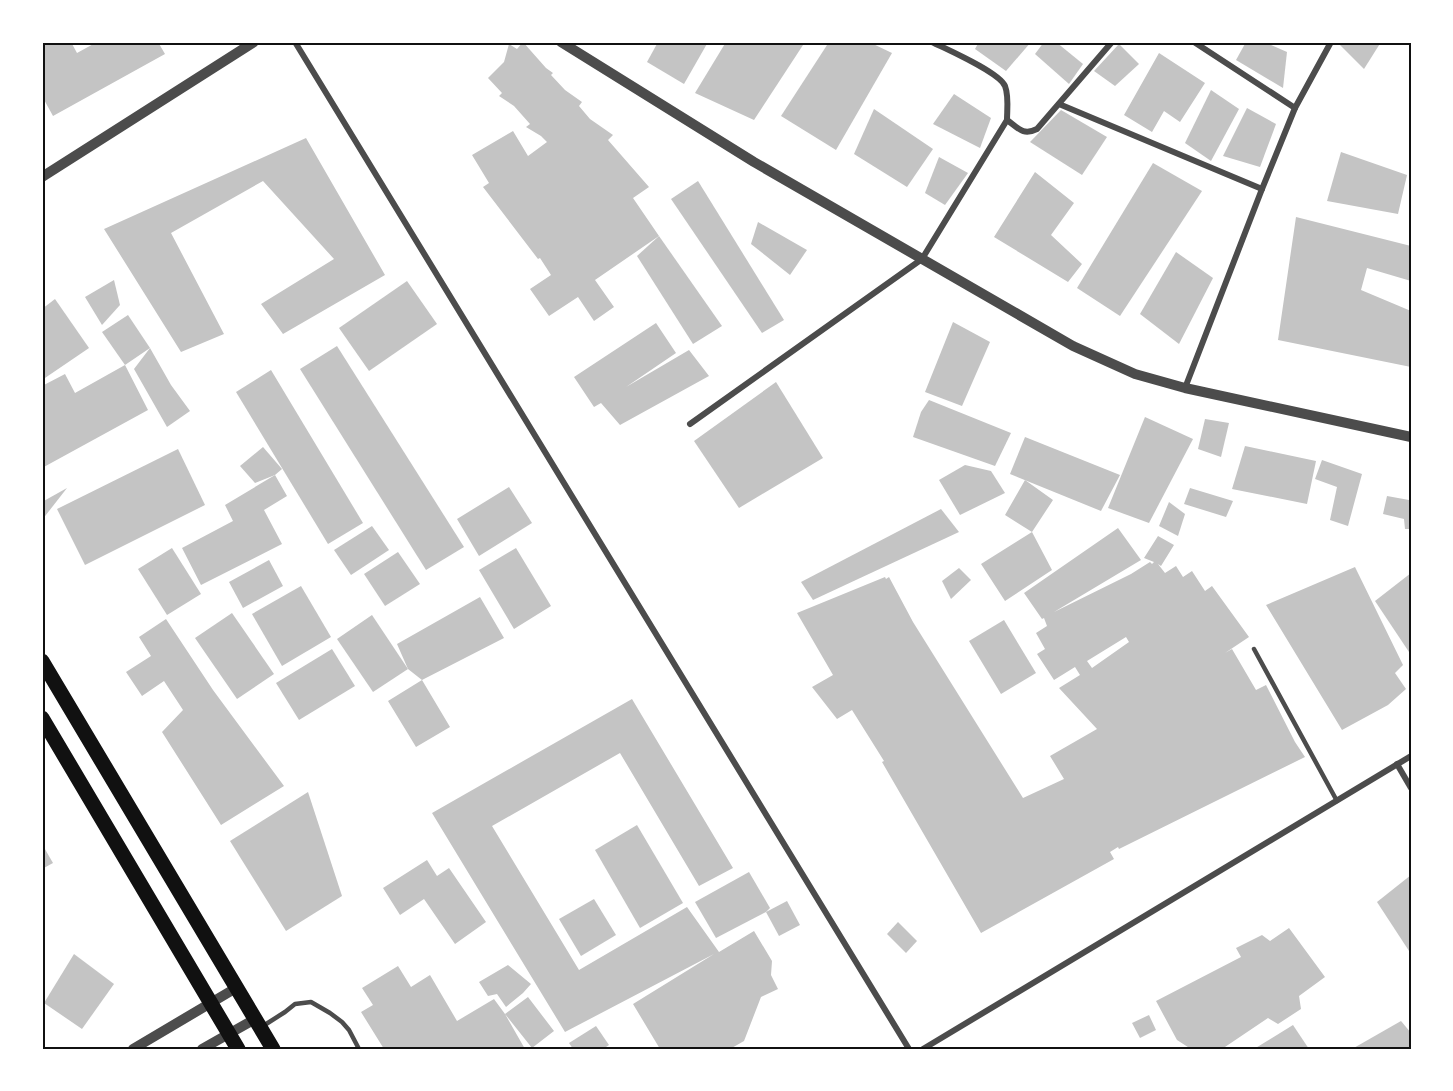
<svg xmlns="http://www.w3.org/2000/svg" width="1453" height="1091" font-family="Spectral,serif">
<rect width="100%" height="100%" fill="#fff"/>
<g fill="#c4c4c4" fill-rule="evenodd">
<path d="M42,42H71L77,53L97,42H158L165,54L53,116L42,96Z"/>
<path d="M523,42L546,68L553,73L551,75L565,90L582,102L579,106L590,119L613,135L608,140L649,187L633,198L659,236L595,280L614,307L594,321L578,297L549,316L530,289L551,275L540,258L538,259L483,187L489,183L472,155L513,131L528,156L547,142L541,136L526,127L530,124L514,106L499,96L502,93L488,78L504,62L509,44L517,49Z"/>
<path d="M658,42H708L684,84L647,62Z"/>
<path d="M726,42H805L754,120L695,93Z"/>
<path d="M829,42H869L892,53L836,150L781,116Z"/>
<path d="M979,42H1031L1006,71L975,49Z"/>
<path d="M1044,42H1056L1083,64L1069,84L1035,54Z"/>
<path d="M1246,42H1264L1287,52L1283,88L1236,60Z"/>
<path d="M1337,42H1381L1364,69Z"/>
<path d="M1119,44L1139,64L1115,86L1094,71Z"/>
<path d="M1159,53L1205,83L1180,122L1164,111L1152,132L1124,115Z"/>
<path d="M1211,90L1239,109L1211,161L1185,143Z"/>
<path d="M954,94L991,118L980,148L933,124Z"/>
<path d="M1247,108L1276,124L1260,167L1223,156Z"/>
<path d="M874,109L933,149L907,187L854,154Z"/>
<path d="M1061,110L1107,137L1082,175L1030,142Z"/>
<path d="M306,138L385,275L283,334L261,304L334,259L263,181L171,233L224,334L181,352L104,229Z"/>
<path d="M1341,152L1407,175L1398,214L1327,201Z"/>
<path d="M939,157L968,173L945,205L925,193Z"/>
<path d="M1153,163L1202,191L1120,316L1077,288Z"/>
<path d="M1035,172L1074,203L1051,235L1082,264L1068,282L994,237Z"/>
<path d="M698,181L784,320L762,333L671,199Z"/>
<path d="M1296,217L1411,246V281L1367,268L1361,290L1411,311V367L1278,340Z"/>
<path d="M758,222L807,250L790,275L751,244Z"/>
<path d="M659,236L722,326L693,344L637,256Z"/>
<path d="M1176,252L1213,278L1179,344L1140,314Z"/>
<path d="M114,280L120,305L102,325L85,297Z"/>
<path d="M407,281L437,324L369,371L339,328Z"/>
<path d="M55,299L89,348L42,380V309Z"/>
<path d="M128,315L150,348L125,365L102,332Z"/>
<path d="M953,322L990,342L962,406L925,392Z"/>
<path d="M656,323L676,353L626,387L689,350L709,376L620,425L601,403L594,407L574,377Z"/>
<path d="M337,346L464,547L426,570L300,369Z"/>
<path d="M150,348L171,385L190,411L167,427L134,369Z"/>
<path d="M125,365L148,410L42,468V386L65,374L75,393Z"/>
<path d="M271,370L363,523L328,544L236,392Z"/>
<path d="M776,382L823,458L739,508L694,441Z"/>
<path d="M929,400L1011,433L995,466L913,437L921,412Z"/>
<path d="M1145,417L1193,439L1149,523L1108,508Z"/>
<path d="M1205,419L1229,423L1221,457L1198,449Z"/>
<path d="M1025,437L1120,475L1101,511L1010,474Z"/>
<path d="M1245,446L1316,461L1307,504L1232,489Z"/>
<path d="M263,447L282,469L275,475L255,483L240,466Z"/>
<path d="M178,449L205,505L85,565L57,509Z"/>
<path d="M1322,460L1362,474L1348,526L1330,520L1337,487L1315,479Z"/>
<path d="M965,465L991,471L1005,493L960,515L939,480Z"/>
<path d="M275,475L287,496L264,510L282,544L201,585L182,548L233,521L225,505Z"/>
<path d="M1025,480L1053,500L1032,532L1052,570L1005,601L981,564L1032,532L1005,515Z"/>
<path d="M509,487L532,523L479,556L457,519Z"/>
<path d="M67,488L42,520V502Z"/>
<path d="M1190,488L1233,501L1226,517L1184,504Z"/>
<path d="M1387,496L1409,500L1411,497V529H1405L1404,519L1383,514Z"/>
<path d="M1169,502L1185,514L1178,536L1159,526Z"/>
<path d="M941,509L959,532L813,600L801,582Z"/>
<path d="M372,526L389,550L351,575L334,550Z"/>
<path d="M1118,528L1141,560L1054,612L1131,574L1150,562L1152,564L1154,562L1144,558L1158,536L1174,545L1161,566L1158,564L1165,573L1176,566L1183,577L1192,571L1205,591L1212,586L1249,637L1225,653L1232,649L1256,690L1266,685L1295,742L1305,757L1119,849L1118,847L1110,852L1114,859L981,933L882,762L884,761L852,710L837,719L812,687L833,675L797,613L885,577L886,579L889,577L913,622L1023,798L1064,779L1050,756L1097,729L1059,688L1080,675L1075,667L1054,680L1037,654L1045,649L1036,633L1047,626L1044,618L1042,619L1024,593ZM1126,637L1129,642L1092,668L1087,661Z"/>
<path d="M172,548L201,594L167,615L138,569Z"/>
<path d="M516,548L551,606L514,629L479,570Z"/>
<path d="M398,552L420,584L385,606L364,574Z"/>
<path d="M269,560L283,586L243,608L229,582Z"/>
<path d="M1355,567L1403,665L1395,673L1406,689L1388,705L1342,730L1266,605Z"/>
<path d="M959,568L971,580L951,599L942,581Z"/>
<path d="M1411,573V655L1375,601Z"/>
<path d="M301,586L331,637L282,666L252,614Z"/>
<path d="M480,597L504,638L422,680L450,727L416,747L388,701L422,680L408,669L397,644Z"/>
<path d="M232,613L274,674L237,699L195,638Z"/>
<path d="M372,615L408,669L373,692L337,639Z"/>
<path d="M166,619L213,690L284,786L221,825L162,732L183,710L164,681L142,696L126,672L151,656L139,637Z"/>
<path d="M1004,620L1036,673L1001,694L969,641Z"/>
<path d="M332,649L355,686L299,720L276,683Z"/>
<path d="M632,699L733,868L699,886L620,753L492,826L579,970L687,907L719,952L754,931L772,961L771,975L778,989L761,997L744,1041L730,1049H660L633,1004L714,954L565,1032L432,813Z"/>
<path d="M308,792L342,896L286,931L230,841Z"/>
<path d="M637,825L683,903L640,928L595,850Z"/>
<path d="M42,844L53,863L42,869Z"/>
<path d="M427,860L437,876L449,868L486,922L455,944L424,899L400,915L383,888Z"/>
<path d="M749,872L770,908L766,912L716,938L695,902Z"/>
<path d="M1411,875V954L1377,902Z"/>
<path d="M594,899L616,935L581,956L559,919Z"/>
<path d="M787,901L800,925L779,936L766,912Z"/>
<path d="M898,922L917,941L906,953L887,934Z"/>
<path d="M1289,928L1325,977L1299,996L1301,1009L1278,1024L1268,1018L1222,1049H1191L1177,1040L1156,1001L1241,957L1236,948L1262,935L1270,941Z"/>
<path d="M74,954L114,984L82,1029L44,1003Z"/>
<path d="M508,965L531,984L523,993L506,1007L497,994L488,996L479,982Z"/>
<path d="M398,966L411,987L430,975L457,1021L494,999L505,1014L528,997L554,1031L532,1048L505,1014L525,1049H384L361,1012L373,1005L362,988Z"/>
<path d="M1149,1015L1156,1030L1140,1038L1132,1023Z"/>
<path d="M1401,1021L1411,1033V1049H1352Z"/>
<path d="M1293,1025L1309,1049H1254Z"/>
<path d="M596,1026L609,1045L603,1049H573L569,1043Z"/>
</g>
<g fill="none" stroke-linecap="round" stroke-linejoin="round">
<g stroke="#4c4c4c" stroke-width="4.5">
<path d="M1254,649L1337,801"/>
<path d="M263,1026L285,1012L295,1004L311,1002L330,1013L342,1022L349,1030L359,1049"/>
</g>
<g stroke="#4c4c4c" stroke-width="6">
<path d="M295,42L909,1049"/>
<path d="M932,42C948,50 999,72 1005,86C1009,96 1007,110 1007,120"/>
<path d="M1194,42L1295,108"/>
<path d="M1059,104L1262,189"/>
<path d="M1185,388L1262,189L1295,108L1331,42"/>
<path d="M690,424L922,259L1007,120C1018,128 1023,136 1037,129L1112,42"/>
<path d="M1397,764L1411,788"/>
<path d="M923,1049L1411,756"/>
</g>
<g stroke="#4c4c4c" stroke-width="10">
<path d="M561,42L754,162L1073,346L1135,374L1185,388L1411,437"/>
<path d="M42,177L254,42"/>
<path d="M133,1049L236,988"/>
<path d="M202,1049L255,1019"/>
</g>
<g stroke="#111" stroke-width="15">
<path d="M42,661L273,1049"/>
<path d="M42,718L238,1049"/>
</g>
</g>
<rect width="1453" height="1091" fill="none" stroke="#ffffff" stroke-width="87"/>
<rect x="44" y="44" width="1366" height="1004" fill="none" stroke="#111" stroke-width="2"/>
</svg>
